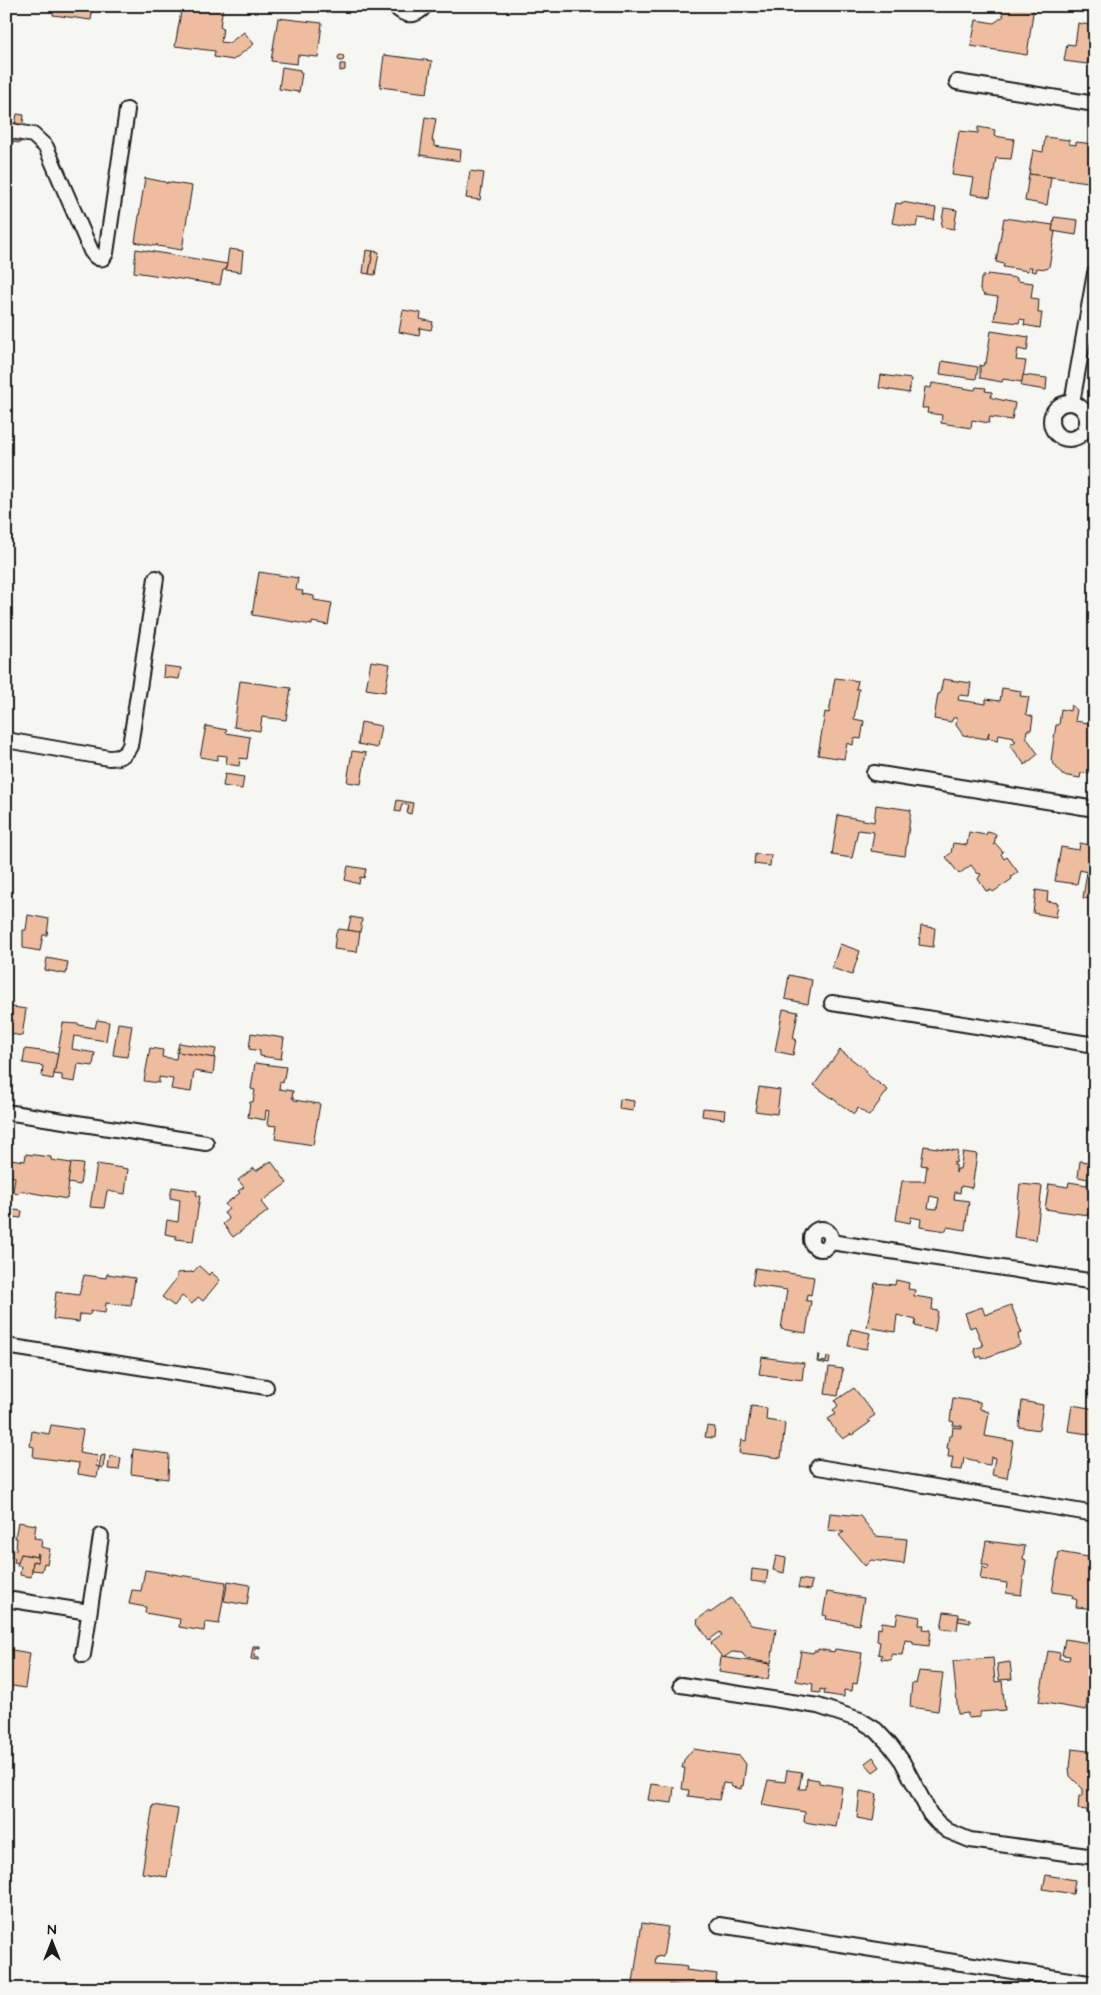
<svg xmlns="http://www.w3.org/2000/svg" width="1101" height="1995" font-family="'Architects Daughter',sans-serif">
<rect width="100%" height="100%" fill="#f6f6f2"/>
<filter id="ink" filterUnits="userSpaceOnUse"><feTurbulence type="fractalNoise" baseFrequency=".02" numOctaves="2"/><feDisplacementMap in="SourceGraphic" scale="10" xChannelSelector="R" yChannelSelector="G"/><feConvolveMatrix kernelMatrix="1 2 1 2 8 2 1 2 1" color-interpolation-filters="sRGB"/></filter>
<g filter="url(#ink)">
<g fill="#eebd9f" stroke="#1c1c1c" fill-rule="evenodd">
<path d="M54,6H93L91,20L53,15Z"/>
<path d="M182,6H223L220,27L223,28L221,42L229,43L244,32L254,44L233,60L214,57L215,51L175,46Z"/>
<path d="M996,6H1034L1027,55L971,46L976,20L994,23L1004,16Z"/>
<path d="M278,18L322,23L318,57L298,55L297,64L271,61Z"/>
<path d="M1078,23L1095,26V63L1088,60L1087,64L1064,61L1067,44L1075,45Z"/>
<circle cx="341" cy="58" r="3"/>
<path d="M384,55L432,61L427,93L380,87Z"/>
<path d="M340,64H345V70L340,71Z"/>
<path d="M282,67L300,70V73H302L299,92L279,89Z"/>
<path d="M17,114L24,115L20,143L12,142Z"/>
<path d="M425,117L436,119L432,141H434V146L461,150L460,161L420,155Z"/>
<path d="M978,127L995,130L994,136L1014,139L1011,159L996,158L990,197L971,194L974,178L952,175L959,131L978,133Z"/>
<path d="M1045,137L1069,140V144L1076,145V142L1094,144L1088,182L1029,174L1033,150L1043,152Z"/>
<path d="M470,171L484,173L480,200L466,198Z"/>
<path d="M1029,174L1051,177L1047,205L1025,201Z"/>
<path d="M145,178L165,182L167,184V182L192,186L182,250L157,246V244L155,246L135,242Z"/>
<path d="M902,202L936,208L934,220L918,218L916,227L892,223L896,203L901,204Z"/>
<path d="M944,208L957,210L954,229L941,227Z"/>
<path d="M1054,217L1078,220L1076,235L1052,231Z"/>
<path d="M1004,218L1053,225L1052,231L1055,232L1049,267L1047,269L1037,268L1036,272L1031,271L1032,267H1028V271L1003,267L1004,264L996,262Z"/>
<path d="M136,249L227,264L226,270H223L220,285L134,272Z"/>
<path d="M229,249L243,251L241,272L226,270Z"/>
<path d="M366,250L373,251L369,274L363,273Z"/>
<path d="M373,251L379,252L375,275L369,274Z"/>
<path d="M988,274L1017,278V281L1033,283L1031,298L1039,299L1038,313H1042L1040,328L1024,325L1025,320L1020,319L1019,323L994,320L998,297L984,295L980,289L981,278H983V275L987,276Z"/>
<path d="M403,310L421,313L420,319L433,322L431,330L420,328L419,336L399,332Z"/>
<path d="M991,331L1029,337L1027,351L1018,349L1016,360L1026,361L1022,382L1003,379L1002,382L980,378V365L983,366L984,363H986Z"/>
<path d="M942,361L978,367L976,379L940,374Z"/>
<path d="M881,375L911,379L909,393L879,388Z"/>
<path d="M1023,375L1047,378L1046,390L1021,386Z"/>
<path d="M932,383L975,390L976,387L986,388L985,391L992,392L991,397L993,398L1015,403L1012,420L990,417L989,423L972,420L971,428L941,423L942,415L927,413L928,408H922L925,387L931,388Z"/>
<path d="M259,572L298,578L296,590L303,591L302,594L314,596V600L332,603L328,625L312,622V625L252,615Z"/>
<path d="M371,661L390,664L385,692L366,689Z"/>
<path d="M164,666L181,668L179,679L163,677Z"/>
<path d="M835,678L858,681L856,689H859L854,719L864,721L861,739L854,738L853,745L847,743L844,759L818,755L825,712L829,713Z"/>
<path d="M943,679L971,683L969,696L959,695L958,700L986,704V699L1000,701L1002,688L1021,691L1020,696L1029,697L1026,714L1033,717L1031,730H1027L1026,737L1038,754L1025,765L1010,745L1016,741L1013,739L1014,737L999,734L998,740L988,738L989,732L987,739L963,735L956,725L957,718H953L951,722L934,719L938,694H940Z"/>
<path d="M240,681L291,688L286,720L262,717L260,731L234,727Z"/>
<path d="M1071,705L1077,710L1075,721L1095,724V774L1093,773L1094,768H1091L1090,774L1081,773L1080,778L1062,775L1051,760L1056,725H1059L1061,709L1070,711Z"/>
<path d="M361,722L381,726L377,748L358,744Z"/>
<path d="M206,726L227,730L226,733L250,737L247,759L240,758L239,766L226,764L227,756L218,755L217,760L200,757Z"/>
<path d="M352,751L366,753L361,784L347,782Z"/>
<path d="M225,774L244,777L242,789L223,786Z"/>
<path d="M397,800L413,803L411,814L407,813L409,805L402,804L400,812L395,811Z"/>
<path d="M876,805L911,810L905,856L871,851L874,832L858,830L852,858L832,855L838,815L874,822Z"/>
<path d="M969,832L986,835L987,832L996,834L994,845L996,844L1003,852L1001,854L1004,859L1007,857L1018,872L1011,877L1012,879L993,892L991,890L986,891L978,879L981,874L977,873L971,865L959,874L946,857L951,853L953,843L967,845Z"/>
<path d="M1080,843L1095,846V900L1083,898L1087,872L1080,870L1077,884L1055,881L1061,847L1079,850Z"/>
<path d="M755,854L771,855L770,866L754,864Z"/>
<path d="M348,866L366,869L364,878L360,877L359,884L345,880Z"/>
<path d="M1036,890L1048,892L1047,901L1058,903L1056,917L1033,913Z"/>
<path d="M28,915L49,919L47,935H43L40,951L23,948V930H26Z"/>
<path d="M351,917L362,919L360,933L348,930Z"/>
<path d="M921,926L935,928L933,947L919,945Z"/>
<path d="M339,929L360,932L357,952L334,949L336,933Z"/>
<path d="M840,944L860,951L852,975L832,968Z"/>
<path d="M47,958L68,962L66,974L45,970Z"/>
<path d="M789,975L812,980L808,1004L785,999Z"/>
<path d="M6,1006L26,1009L22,1036L6,1033Z"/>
<path d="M783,1009L798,1012L793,1039H796L793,1055L775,1051Z"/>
<path d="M97,1020L109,1022L106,1041L74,1036L72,1049L95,1053L93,1066L78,1064L75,1082L62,1080V1075L54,1074L63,1023L79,1024V1025L95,1028Z"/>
<path d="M118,1023L132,1025L127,1057L113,1055Z"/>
<path d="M251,1033L284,1038L281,1059L260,1056V1051L249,1049Z"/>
<path d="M179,1043L216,1049L214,1058L177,1052Z"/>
<path d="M150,1048L163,1050L162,1057L176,1059L177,1052L215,1058L213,1074L194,1071L191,1092L171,1089L173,1079L159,1077V1083L144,1081Z"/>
<path d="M25,1049L58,1053L53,1079L42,1077L43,1066L23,1063Z"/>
<path d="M840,1050L867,1071L865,1073L888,1090L869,1116L858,1108L854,1114L814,1085Z"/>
<path d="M255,1063L286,1067L283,1083L280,1082L279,1089L293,1091L292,1098H294V1100L320,1104L313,1145L275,1139L277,1126L267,1125L269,1111L266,1110L265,1120L248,1117L250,1102H253L255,1090L251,1089Z"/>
<path d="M759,1087L780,1090L777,1114L755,1111Z"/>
<path d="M620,1099L634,1101L633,1111L619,1109Z"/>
<path d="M703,1108L725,1110L724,1119L702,1116Z"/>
<path d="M924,1146L958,1151L956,1163L954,1162V1165H956V1173L957,1169H960L963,1152L977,1154L972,1188L961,1186L960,1193L955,1192L954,1199L969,1201L965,1230L947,1227L946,1231L920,1227L921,1219L911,1217L910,1223L896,1220L902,1181H925L927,1166L921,1165ZM930,1196L939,1198L937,1209L928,1208Z"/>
<path d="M6,1154L10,1155V1159L25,1161L26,1154L51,1157V1160L71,1163L67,1199L22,1191L16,1194L13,1191L15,1177L11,1176L6,1204Z"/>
<path d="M271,1161L287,1183L261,1202L268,1211L233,1237L223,1224L229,1219L224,1213L229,1209L225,1204L240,1193L238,1191L244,1187L238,1180L254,1168L256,1171Z"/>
<path d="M1080,1161L1095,1163V1187L1092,1188L1088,1215L1045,1209L1049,1184L1068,1187L1069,1182L1087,1185L1088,1179L1078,1177Z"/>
<path d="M71,1163L83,1164L80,1185L68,1183Z"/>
<path d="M97,1164L128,1169L125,1194L107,1191L104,1208L90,1207Z"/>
<path d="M1020,1184L1042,1186L1036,1240L1014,1237Z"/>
<path d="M172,1187L197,1191L196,1195L200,1196L193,1241L176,1239V1236L165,1234L167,1220L178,1222L180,1200L170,1198Z"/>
<path d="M6,1209L22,1211L21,1218L6,1216Z"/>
<path d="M199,1266L209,1275L211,1272L220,1280L203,1301L198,1297L192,1304L182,1296L174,1306L162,1297L177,1278V1273L192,1272V1273Z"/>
<path d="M755,1268L814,1277L811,1295L807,1294L806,1301H811L806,1333L781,1329L787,1290L752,1285Z"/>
<path d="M107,1274L135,1278L131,1306L106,1303L105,1313L90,1311L91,1313L89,1315L80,1314L79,1322L53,1319L56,1292L79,1295L84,1275L106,1278Z"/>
<path d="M896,1280L909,1283L908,1289L915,1290L914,1296L933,1299L932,1310L938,1311L935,1331L915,1326L916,1320L897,1315L895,1332L867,1327L875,1283L895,1285Z"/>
<path d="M1011,1305L1022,1333L1018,1334L1020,1345L982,1359L981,1356L977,1358L974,1349L983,1346L975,1326L970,1328L965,1313L982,1307L985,1315Z"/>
<path d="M851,1329L870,1333L867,1349L848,1346Z"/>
<path d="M1095,1341V1351L1090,1344Z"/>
<path d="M818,1355H820L819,1361L826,1362L827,1357H830L829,1364L817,1362Z"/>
<path d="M762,1357L804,1363L802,1380L759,1374Z"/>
<path d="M829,1367L843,1369L838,1396L825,1394Z"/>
<path d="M6,1376H11L8,1399H6Z"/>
<path d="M854,1388L875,1415L868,1420L870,1422L869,1423L852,1435L851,1434L843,1439L835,1430L828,1419L836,1414L833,1410L838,1406L835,1401Z"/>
<path d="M953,1398L980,1402V1409L989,1412L985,1436L1013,1441L1007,1478L992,1475L995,1458L991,1457L990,1465L977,1463V1461L964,1458L962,1470L951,1469L953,1457H948L949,1449L947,1448L949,1436H952L953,1427L962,1428V1426L953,1425L954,1422L950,1421Z"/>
<path d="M1022,1401L1043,1405L1039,1430L1019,1427Z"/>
<path d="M1072,1405L1095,1409V1435L1068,1431Z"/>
<path d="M751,1406L767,1408L766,1420L785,1423L781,1458L739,1453L741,1440L746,1441Z"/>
<path d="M51,1425L83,1430L79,1453L98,1456L96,1466L99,1467L97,1477L78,1474L79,1463L33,1457L34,1447L30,1446L32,1431L49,1434Z"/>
<path d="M707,1426L715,1427L714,1438L705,1437Z"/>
<path d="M133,1449L169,1454L168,1479L131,1474Z"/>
<path d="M105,1455L103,1468L99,1467L101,1456Z"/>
<path d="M110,1456L121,1458L119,1470L108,1469Z"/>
<path d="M1095,1460V1492L1090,1491Z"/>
<path d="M830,1513L860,1516L876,1536L907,1539L904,1564L871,1560L865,1566L839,1535L844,1532L828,1530Z"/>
<path d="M18,1522L36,1525L34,1538L42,1539L41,1547L50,1549L47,1564L44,1563L42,1571L32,1570L33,1561L38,1562L39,1554L37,1553V1557L21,1554L19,1563L14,1562L15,1558L9,1557L11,1549L16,1550L17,1538H15Z"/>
<path d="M986,1541L1025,1546L1023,1559L1026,1560L1021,1595L1006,1593L1007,1583L980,1579L982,1567L988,1569L989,1566L982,1564Z"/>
<path d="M1059,1552L1088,1557L1087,1566L1095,1567V1609L1076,1607L1077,1600L1072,1598L1073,1595L1052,1592Z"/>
<path d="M37,1553L38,1562L33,1561L31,1577L20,1575L21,1566H17L21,1554L37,1557Z"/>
<path d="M776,1556L786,1558L784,1573L773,1570Z"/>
<path d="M752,1569L768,1571L766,1583L751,1581Z"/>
<path d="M145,1570L226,1582L219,1624L205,1622L204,1631L179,1627L180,1619L145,1613L146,1607L129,1604L132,1590L141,1591Z"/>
<path d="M800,1579L812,1581L810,1590L798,1588Z"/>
<path d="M228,1581L250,1585L247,1605L224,1601Z"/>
<path d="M827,1592L864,1598L859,1625L826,1619L827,1616L823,1615Z"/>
<path d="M731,1598L751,1625L776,1629L771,1663L747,1659L742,1653L732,1652L723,1658L711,1643L722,1635L720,1632L709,1640L697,1623L698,1622L697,1620L709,1611L710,1613Z"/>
<path d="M944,1612L959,1614L957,1630L941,1628Z"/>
<path d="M898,1613L920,1617L919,1625H924L923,1629L931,1630L929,1646L913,1644V1641L905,1640L902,1655L891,1654V1660L881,1659L882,1655L878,1654L880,1642L877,1641L878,1628L881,1629L882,1622L896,1624Z"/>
<path d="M959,1617L970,1619V1623L958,1621Z"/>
<path d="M1065,1639L1095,1644V1663L1091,1662L1086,1710L1039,1702L1048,1651L1060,1653L1059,1659L1069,1660L1070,1656L1062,1655Z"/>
<path d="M253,1646H260V1649L255,1648L254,1657L259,1658V1660L251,1659Z"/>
<path d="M6,1649L30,1653L25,1688L6,1685Z"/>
<path d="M818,1649L834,1652L835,1649L862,1653L857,1684L853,1683L852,1691L844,1690V1697L824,1694L825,1690L820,1689V1693L812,1692L813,1684L796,1681L801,1651L813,1653L814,1651H818Z"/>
<path d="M721,1657L771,1664L768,1679L719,1672Z"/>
<path d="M993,1658L995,1682L1002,1681L1005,1710L980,1712V1717L968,1718V1713L958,1714L953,1661Z"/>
<path d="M1010,1662L1012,1679L999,1680L997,1664Z"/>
<path d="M919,1671L943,1673L938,1711L910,1707L912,1683L916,1684Z"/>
<path d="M693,1749L740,1756L746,1764L743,1786H741V1789L732,1787L731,1784L723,1783L719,1800L688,1796L689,1790L682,1789L685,1768H682L684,1760Z"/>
<path d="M1072,1749L1095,1752V1819L1089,1818L1090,1813H1087V1810L1078,1809L1079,1796H1083V1789L1070,1776L1069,1768H1070Z"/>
<path d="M873,1757L880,1767L873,1772L865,1763Z"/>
<path d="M787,1770L802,1772L799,1789H806L807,1778L819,1780V1783L842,1787L836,1827L804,1822L805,1812L762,1805L768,1780L785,1782Z"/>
<path d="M651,1784L674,1787L672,1803L648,1800Z"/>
<path d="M860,1791L877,1794L873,1821L857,1818Z"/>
<path d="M153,1805L178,1809L167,1877L142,1873Z"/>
<path d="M1046,1875L1075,1880L1073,1894L1043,1889Z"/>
<path d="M642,1923L668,1927L663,1957L656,1956L655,1964L681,1966L687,1967L686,1970L717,1974L715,1989H685L686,1986L669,1984L668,1989H632Z"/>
</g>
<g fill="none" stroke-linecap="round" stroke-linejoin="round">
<defs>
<g id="minor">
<path d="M395,6C404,17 416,17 425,6"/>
<path d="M957,82L1095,104"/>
<path d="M6,130L33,135L46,147L91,251C94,255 97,260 103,258L106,253L127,110"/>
<path d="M1072,403L1095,273"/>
<circle cx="1069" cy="421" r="18"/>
<path d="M6,740L109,758C119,758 125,756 130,746L156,578"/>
<path d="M874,773L1095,809"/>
<path d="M832,1003L1095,1045"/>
<path d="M6,1112L206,1143"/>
<circle cx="821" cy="1239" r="10"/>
<path d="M831,1242L1095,1282"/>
<path d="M6,1346L266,1387"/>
<path d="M818,1467L1095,1514"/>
<path d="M6,1599L89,1612"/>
<path d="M83,1655L101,1536"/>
<path d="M681,1685L818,1706L860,1720L876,1730L890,1745L902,1761L930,1814L938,1823L948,1831L970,1840L1095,1857"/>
<path d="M719,1925L1095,1984"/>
</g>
</defs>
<use href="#minor" stroke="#1c1c1c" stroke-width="18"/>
<use href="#minor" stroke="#f6f6f2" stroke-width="14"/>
</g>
</g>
<rect width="1101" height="1995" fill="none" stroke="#f6f6f2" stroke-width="25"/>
<rect x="12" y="12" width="1076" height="1970" fill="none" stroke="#1c1c1c" stroke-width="2" filter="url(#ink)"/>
<g transform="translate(52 1942)" stroke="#f6f6f2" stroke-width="4" paint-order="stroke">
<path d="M0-4L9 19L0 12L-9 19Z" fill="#1c1c1c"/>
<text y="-8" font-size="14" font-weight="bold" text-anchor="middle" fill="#1c1c1c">N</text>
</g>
</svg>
